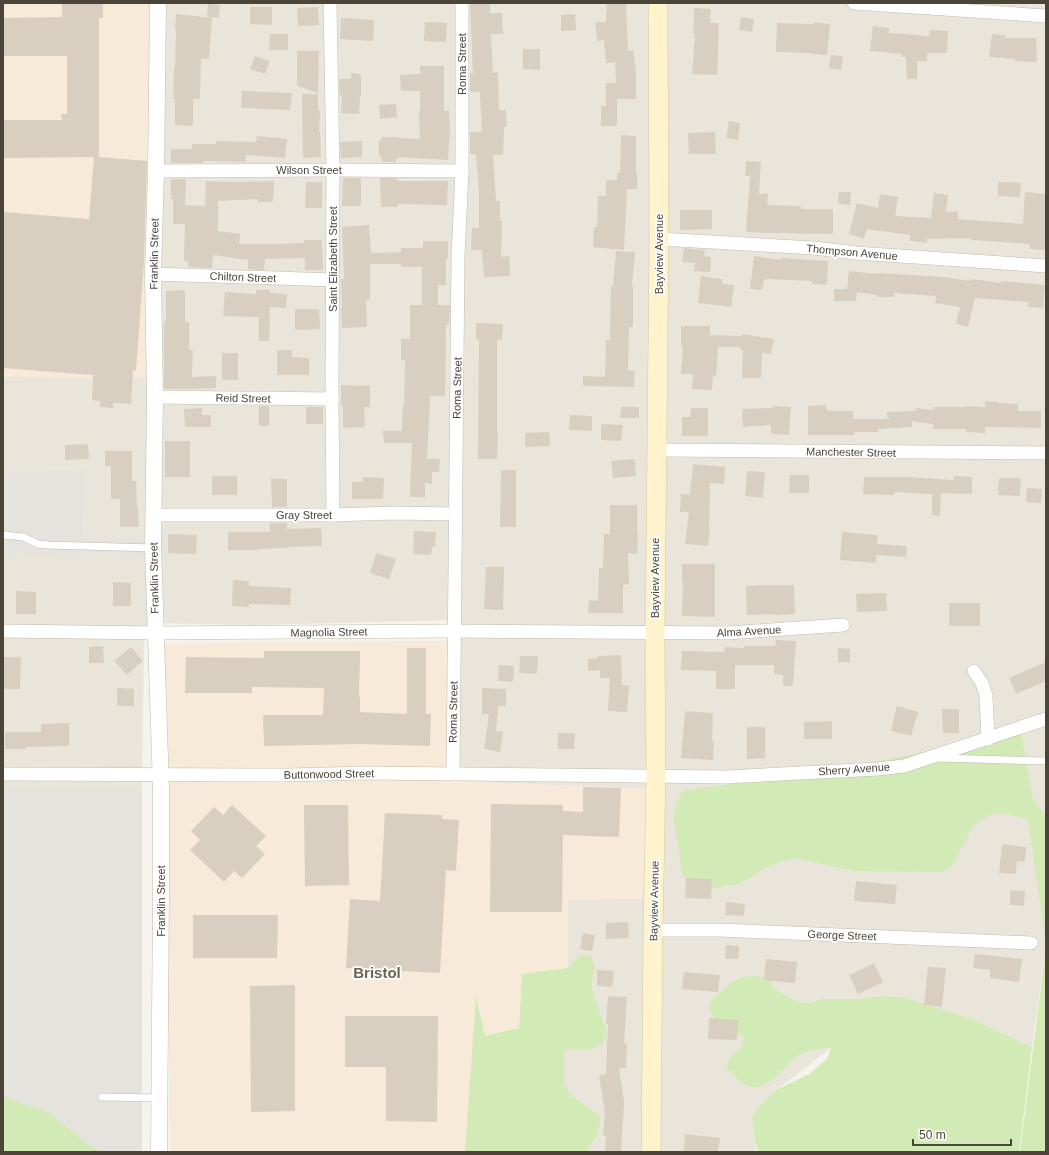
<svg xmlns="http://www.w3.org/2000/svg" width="1049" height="1155" font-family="Helvetica,sans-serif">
<rect width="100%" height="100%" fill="#f6f3ec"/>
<path fill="#eae5da" d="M150,3H1046V946L1032,1047L975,1020L903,997L881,996L856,999H821L809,1003L797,1002L776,990L769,980L744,1037L741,1048L731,1056L767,1084L797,1057L807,1051L831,1048L776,1090L758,1107L752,1117L756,1152H586L596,1140L600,1116L570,1094L564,1082V1050H590L607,1033L593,993L592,981L595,968L580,955L568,968V900L651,789L453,781L455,620L254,625L148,623L144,640L142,789H3V555L35,556L146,555L147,539H83L85,469L3,471V377L148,378Z"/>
<g fill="#f7ead8">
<path d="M3,3H150L148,378L3,377Z"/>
<path d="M451,641L453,781L651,789L650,899L568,900V968L522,974L519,1028L485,1037L476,998L465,1152H170L164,643Z"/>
</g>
<g fill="#e6e2dd">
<path d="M85,469L83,539H147V555L35,556L3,555V471Z"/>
<path d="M3,789H142V1152H103L86,1143L49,1112L3,1097Z"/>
</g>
<g fill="#d2eab5">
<path d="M1021,732L1032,796L1046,817V944L1028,819L1005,814H993L982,819L972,828L953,864L943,872L854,871L794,858L771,865L739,884L715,888L690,883L682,873L673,813L682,791L875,762Z"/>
<path d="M1046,947V1152H1020Z"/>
<path d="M580,955L592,957L595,968L592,981L593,993L607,1033L602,1044L590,1050H564V1082L570,1094L600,1116C600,1134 597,1138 586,1152H465L476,996L485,1036L519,1028L522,974L568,968Z"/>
<path d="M759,976L769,980L776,990L797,1002L809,1003L821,999H856L881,996L903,997L975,1020L1032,1047L1019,1152H758L755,1142L752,1117L758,1107L776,1090L809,1074L827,1059L831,1048C819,1049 807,1050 798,1056C783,1066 766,1097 744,1084C738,1081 731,1072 726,1067L731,1056L741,1048L744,1037L733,1033L712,1016L709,1003L734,980L745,977Z"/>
<path d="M3,1097L49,1112L86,1143L103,1152H3Z"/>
</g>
<g fill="#d8cfc1">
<path d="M62,3H103V18H99V157H98L147,161L144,261L136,371L133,370L131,404L113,403V408L100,407V401L92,400L93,375L3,368V212L89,219L94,157L3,158V120H62L61,114H67V56H3V18L62,17Z"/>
<path d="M470,3H490V13H502L503,34H491L493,73L498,72L499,110H506L507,127H504L503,155H493L496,201H500V221H502L501,257L509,256L510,276L484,277L482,250H471L472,228H479V191L476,154H470V132H482L480,92H470V73H473Z"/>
<path d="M607,3H626L628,51L633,50L636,71V99H617V126H601V106H606V83H616L615,62L606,63L604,40L597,41L595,22H606Z"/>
<path d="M208,4L220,5L219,18L207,17Z"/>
<path d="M250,7H272V25L250,24Z"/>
<path d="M318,7L319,25L298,26L297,8Z"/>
<path d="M694,8L711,9L710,23H719L717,75L692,74L695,34H693Z"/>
<path d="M176,14L212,18L209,59H201L200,99H193V126L175,125V99H173L174,68H175L176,29H175Z"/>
<path d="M575,14L576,30L561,31V15Z"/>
<path d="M741,17L754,19L752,32L739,30Z"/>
<path d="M341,18L374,20L373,41L340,39Z"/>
<path d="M425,22L447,23L446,42L424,41Z"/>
<path d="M814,22L830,24L827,55L811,54V53L776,52L777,23L814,24Z"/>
<path d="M873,26L889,28V33L929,36L930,30L948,31L947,53H927V61H917V79H907L906,57H902V54L870,51Z"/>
<path d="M270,34H288V50H269Z"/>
<path d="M992,34L1006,35L1005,38H1036L1037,62L1015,61L1014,59L989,57Z"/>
<path d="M523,49H540V70L523,69Z"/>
<path d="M297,51H319L318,93L297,86Z"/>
<path d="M831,55L843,56L841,70L829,68Z"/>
<path d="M255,56L270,61L265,74L250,69Z"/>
<path d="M420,66H444V111L449,110L450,130L448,160L398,157V159H396V162H382L381,156H379V141L381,140V137H398V138L420,139L419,111H420V91H401L400,75L420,74Z"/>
<path d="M351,73L361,74V96H360L359,114L341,113L342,96H340L339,79H351Z"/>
<path d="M242,91L292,93L290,110L241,108Z"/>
<path d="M302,94H318V110H320L319,132H320L321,157L303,158Z"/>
<path d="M396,104L397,117L380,119L379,105Z"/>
<path d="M729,121L740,123L738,140L726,138Z"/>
<path d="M715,132L716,154H689L688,133Z"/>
<path d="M621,135L636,136V173H637V189H627L624,250L593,247L594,227H597L598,196H606V180H617V173H620Z"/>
<path d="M257,136L287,139L285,158L246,155V162L203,161V163H171V149H192V144H216V141L256,142Z"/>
<path d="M362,141V157L341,158L340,142Z"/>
<path d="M746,161L761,162L759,194H768L767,205L801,206V209H833V234L768,233L746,232L750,176H745Z"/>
<path d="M343,178H361V206H342Z"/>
<path d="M380,178H397V181H448L447,205L398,204V207H381Z"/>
<path d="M171,179H186L185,205L205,206L206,181L232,182L274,181L273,202H258V199L218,201V231L240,234L239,244H276L304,243V240H322L323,270H305V258L265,259L264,270L248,269V260L213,255L212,268L188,267V261H184L185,224H173V199H171Z"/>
<path d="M306,182H322V208H305Z"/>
<path d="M998,182L1021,183L1020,197L998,196Z"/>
<path d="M839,192H851L850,205L838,204Z"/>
<path d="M1025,192L1046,194V250L1030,249V244L971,240V238L927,239V243L910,241V235L867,229L864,239L849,234L857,203L878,208L880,194L898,197L895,216L931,218L934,193L948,195L946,212L958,211V219L1023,224Z"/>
<path d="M680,210H712V229L680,230Z"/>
<path d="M369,225L371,253L401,252V248H423V241H448V258L446,259V285H438V305H450L449,325H446L445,396H430L427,459H440L439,472H432V484L425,483V497H410L412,443H384L383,431H402L403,405H404L405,360H401V339H410V305H422V267H401V264H370V300H366L367,327L342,328L341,308H342L341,279H344L342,227Z"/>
<path d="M684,248L705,250L704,256L711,257L710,272L694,271L695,263L682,262Z"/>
<path d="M616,251L635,252L632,286H633V327H629L628,370L635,371L634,387L583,386V376L605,377L606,340H610L611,286H613Z"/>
<path d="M754,256L781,260V258L828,261L827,285L812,284V281L767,279L764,280L762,290L750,289Z"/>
<path d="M849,271L878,274V273L943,277L970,281L971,279L1001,283V281L1045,285L1043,308L1028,307V302L975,298L968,327L956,324L960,307L935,303L936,296L894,293V297H877V295L857,292L856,301H834V289H847Z"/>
<path d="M701,276L722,279V284L734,285L731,307L698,303Z"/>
<path d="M185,290V322H189V350H193L192,377L216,376V388L193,389H164V322H166V291Z"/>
<path d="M256,290H270V293L287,294L286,308L270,307L269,341H259V317L223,316L225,292L256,294Z"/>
<path d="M295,309H319L320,329L295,330Z"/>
<path d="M476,323L503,324L502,340H497V433H498L497,459H478L479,340L476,339Z"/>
<path d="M681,326H710V335L742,336V334L774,339L771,354L762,353L761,378H742L743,350L740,349V347H718L716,376H713L712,390L692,389L693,374H681L683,346H681Z"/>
<path d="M277,350H292V357L309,358V375H277Z"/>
<rect x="222" y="353" width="16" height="27"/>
<path d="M341,385L370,386V407H364L365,427L343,428V406H341Z"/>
<path d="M985,401L998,402V403L1018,404V411H1041V428L985,427V433L966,432V429H933V424L912,421V427L878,429V432H854V435H808V406L826,405L827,411H853V419H891L887,418V412L915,411L916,408L933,410V407H967V406L985,407Z"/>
<rect x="259" y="406" width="10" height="20"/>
<path d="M773,406L791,407L789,435L771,434V425L743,427L742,409L772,408Z"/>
<rect x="306" y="407" width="17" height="17"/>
<path d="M621,407H639V418H620Z"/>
<path d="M202,408V415H211V427H185L184,409Z"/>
<path d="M691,408H708V436H682V417H690Z"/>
<path d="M570,415L592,416V431L569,430Z"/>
<path d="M601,424L623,425L621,441L601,440Z"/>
<path d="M549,432L550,446L525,447V433Z"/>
<rect x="165" y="441" width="25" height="36"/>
<path d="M88,444L89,459L65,460V445Z"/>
<path d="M105,451H132V481H136L137,508H138L139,527H120V499H111V466H105Z"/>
<path d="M635,459L636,476L613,478L611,461Z"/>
<path d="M693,464L725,467L724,484L710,483L709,530H710L708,546L685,544L689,512H680L681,494H690Z"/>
<path d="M501,470H516V527H500Z"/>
<path d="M747,471L765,472L763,498L745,496Z"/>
<path d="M790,475H809V493H789Z"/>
<rect x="212" y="476" width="25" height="19"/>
<path d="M954,476L972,477V494L941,493L940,516L932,515V494L894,492V495L863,494L864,477H909L954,480Z"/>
<path d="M363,477L384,478L383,499H352V482H363Z"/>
<path d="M999,478H1021L1020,496L998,495Z"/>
<path d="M271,479H287V507H272Z"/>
<path d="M1027,488L1042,489L1041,503L1026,502Z"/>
<path d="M610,505H637V535H638L637,554L628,553L629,584L623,585V613H588L589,600L598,601L599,568H603L604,534H610Z"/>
<path d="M270,523H287V529L321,528L322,546L287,547V548L257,549V550H228V532H270Z"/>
<path d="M414,531L436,532L435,547H432L431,555L413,554Z"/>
<path d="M842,532L878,535L877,544L907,546L906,557L876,555V563L840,560Z"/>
<path d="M168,534L197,535L196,554L168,553Z"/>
<path d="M376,553L396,559L389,579L370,573Z"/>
<path d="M682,564H715V617L682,616L683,583H682Z"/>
<path d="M486,567H504L503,610L484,609Z"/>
<path d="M233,580L249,581V586L291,588L290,605L249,604V607L232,606Z"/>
<path d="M113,582L131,583V606H113Z"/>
<path d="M764,585H794L795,614L776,615V614L747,615L746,586Z"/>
<path d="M16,591L36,592V614H16Z"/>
<path d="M886,593L887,611L857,612L856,594Z"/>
<rect x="949" y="603" width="31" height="23"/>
<path d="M776,640L796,641L793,686H783V675L774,674V665H735V689H716V671L681,670L682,651L724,652L725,647L744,648V646H775Z"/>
<path d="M103,646L104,663H89V647Z"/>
<path d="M131,647L143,661L127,675L114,661Z"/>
<path d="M407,648H426V714H431L430,746L360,744L264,746L263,715H323L324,688L252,687V693H185L186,657L264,658V651H360L359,697H360V712L407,714Z"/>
<path d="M838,648L850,649V662H838Z"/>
<path d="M621,655L622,685L629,686L627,712L608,711L610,678H600V670L588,671V659L598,658V656Z"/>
<path d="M520,656H538L537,674L519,673Z"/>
<path d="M3,657H21L20,689H3Z"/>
<path d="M1046,662V681L1016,694L1009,678Z"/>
<path d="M499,665L514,666L513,682L498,681Z"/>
<path d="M117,688L134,689V706H117Z"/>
<path d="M482,688L506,689V706H498L496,731L503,732L500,752L484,749L489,714H482Z"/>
<path d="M897,706L918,712L911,736L891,731Z"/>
<path d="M942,709H959V733H943Z"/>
<path d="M685,711L713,713L712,741H714L713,760L681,758Z"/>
<path d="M832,721V739H804V722Z"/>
<path d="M69,723V746L26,747V749H5V732H41V724Z"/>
<path d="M747,727H765V758L747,759Z"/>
<path d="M558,733H575L574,749H558Z"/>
<path d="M583,787L621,788L619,837L563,835L562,912H490L491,804L563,805V811L583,812Z"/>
<path d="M232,805L266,836L256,846L265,854L242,878L234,871L224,882L190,850L200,840L191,831L214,807L223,815Z"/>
<path d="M304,805H348L349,885L305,886Z"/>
<path d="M385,813L442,815V819L459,820L456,871L446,870L440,973L346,968L350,899L380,901Z"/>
<path d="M1002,844L1026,847L1025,862L1017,861L1016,874L999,873Z"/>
<path d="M686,878L712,879L711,899L685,898Z"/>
<path d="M856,881L897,885L895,904L854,901Z"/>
<path d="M1010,890L1025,891L1024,906L1010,905Z"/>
<path d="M726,902L745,904L744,916L725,915Z"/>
<path d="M193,915H278L277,958H193Z"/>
<path d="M628,922L629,938L606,939V923Z"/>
<path d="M583,933L595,935L592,951L580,949Z"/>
<path d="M726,945L739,946L738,959H725Z"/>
<path d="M975,954L1022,959L1019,982L990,978V970L973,968Z"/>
<path d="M766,959L797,962L795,983L764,980Z"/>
<path d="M874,963L883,982L858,994L849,975Z"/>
<path d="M928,967L946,968L942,1007L924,1005Z"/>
<path d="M597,970L614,971L612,987L597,986Z"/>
<path d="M684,972L720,975L718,992L682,989Z"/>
<path d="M295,985V1111L251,1112L250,986Z"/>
<path d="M608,996L627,997L624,1044H627L626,1068H619L624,1103L621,1152H605L606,1136H603L605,1112L599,1075L606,1074L608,1024H606Z"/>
<path d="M345,1016H438L437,1122L386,1121V1067H345Z"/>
<path d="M709,1018L738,1020L737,1040L708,1039Z"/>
<path d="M685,1134L720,1138L718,1152H684Z"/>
</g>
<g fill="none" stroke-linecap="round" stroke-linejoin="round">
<defs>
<g id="service">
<path d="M3,535L23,537L38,544L48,545L153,548"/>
<path d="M938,758L1046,761"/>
<path d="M102,1097L159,1098"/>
</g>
<g id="minor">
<path d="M330,3L333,170L332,399L333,515"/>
<path d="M854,3L1046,16"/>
<path d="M156,171L333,170L462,171"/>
<path d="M659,239L814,248L856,253L1046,266"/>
<path d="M153,274L333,280"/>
<path d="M155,397L332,399"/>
<path d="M656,450L1046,453"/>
<path d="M154,515H333L394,513L455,514"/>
<path d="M3,631L156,633L455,631L727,633L843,625"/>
<path d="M974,671L982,683L986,695L988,739"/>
<path d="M3,774L289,775L365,773L726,777L878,769L904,766L1046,719"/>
<path d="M453,774L458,256L462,171V3"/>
<path d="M653,930H719L1031,943"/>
</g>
<path id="tertiary" d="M158,3L156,171L153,274L155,397L153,548L161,787V892L159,1152"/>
<path id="secondary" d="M651,1152L653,930L656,776L655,633L659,239L658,3"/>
</defs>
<use href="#service" stroke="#c2bbae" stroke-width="8"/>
<use href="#minor" stroke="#c2bbae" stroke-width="14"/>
<use href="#tertiary" stroke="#c2bbae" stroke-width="17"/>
<use href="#secondary" stroke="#d6c79b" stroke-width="20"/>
<use href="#service" stroke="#fff" stroke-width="7"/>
<use href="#minor" stroke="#fff" stroke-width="13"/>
<use href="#tertiary" stroke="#fff" stroke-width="16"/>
<use href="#secondary" stroke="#fff3cd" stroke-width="19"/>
</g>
<g text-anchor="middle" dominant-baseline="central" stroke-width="3.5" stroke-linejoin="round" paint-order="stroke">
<g font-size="11" fill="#4b4439" stroke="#fff">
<text transform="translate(462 64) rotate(-90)">Roma Street</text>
<text x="309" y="170">Wilson Street</text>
<text transform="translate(852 252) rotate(5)">Thompson Avenue</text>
<text transform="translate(154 254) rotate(-89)">Franklin Street</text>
<text transform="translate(659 254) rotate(-90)">Bayview Avenue</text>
<text transform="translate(333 259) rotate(-90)">Saint Elizabeth Street</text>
<text transform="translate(243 277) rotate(2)">Chilton Street</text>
<text transform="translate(457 388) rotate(-89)">Roma Street</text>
<text transform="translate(243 398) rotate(1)">Reid Street</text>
<text transform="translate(851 452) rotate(1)">Manchester Street</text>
<text x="304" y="515">Gray Street</text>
<text transform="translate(154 578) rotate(-91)">Franklin Street</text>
<text transform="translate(655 578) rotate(-90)">Bayview Avenue</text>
<text transform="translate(749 631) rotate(-3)">Alma Avenue</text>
<text transform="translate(329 632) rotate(-1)">Magnolia Street</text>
<text transform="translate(453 712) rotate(-89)">Roma Street</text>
<text transform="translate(854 769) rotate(-4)">Sherry Avenue</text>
<text transform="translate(329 774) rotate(-1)">Buttonwood Street</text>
<text transform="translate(161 901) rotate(-90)">Franklin Street</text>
<text transform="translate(654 901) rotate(-89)">Bayview Avenue</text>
<text transform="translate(842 935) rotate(2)">George Street</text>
</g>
<g font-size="15" font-weight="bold" fill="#6e6250" stroke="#fff">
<text x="377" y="972">Bristol</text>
</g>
</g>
<rect width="1049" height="1155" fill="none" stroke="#4b4439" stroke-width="8"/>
<path d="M913 1139v6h98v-6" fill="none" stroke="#4b4439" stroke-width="2"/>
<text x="919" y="1139" font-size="12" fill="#4b4439" stroke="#ffffff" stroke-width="3" paint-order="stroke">50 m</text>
</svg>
